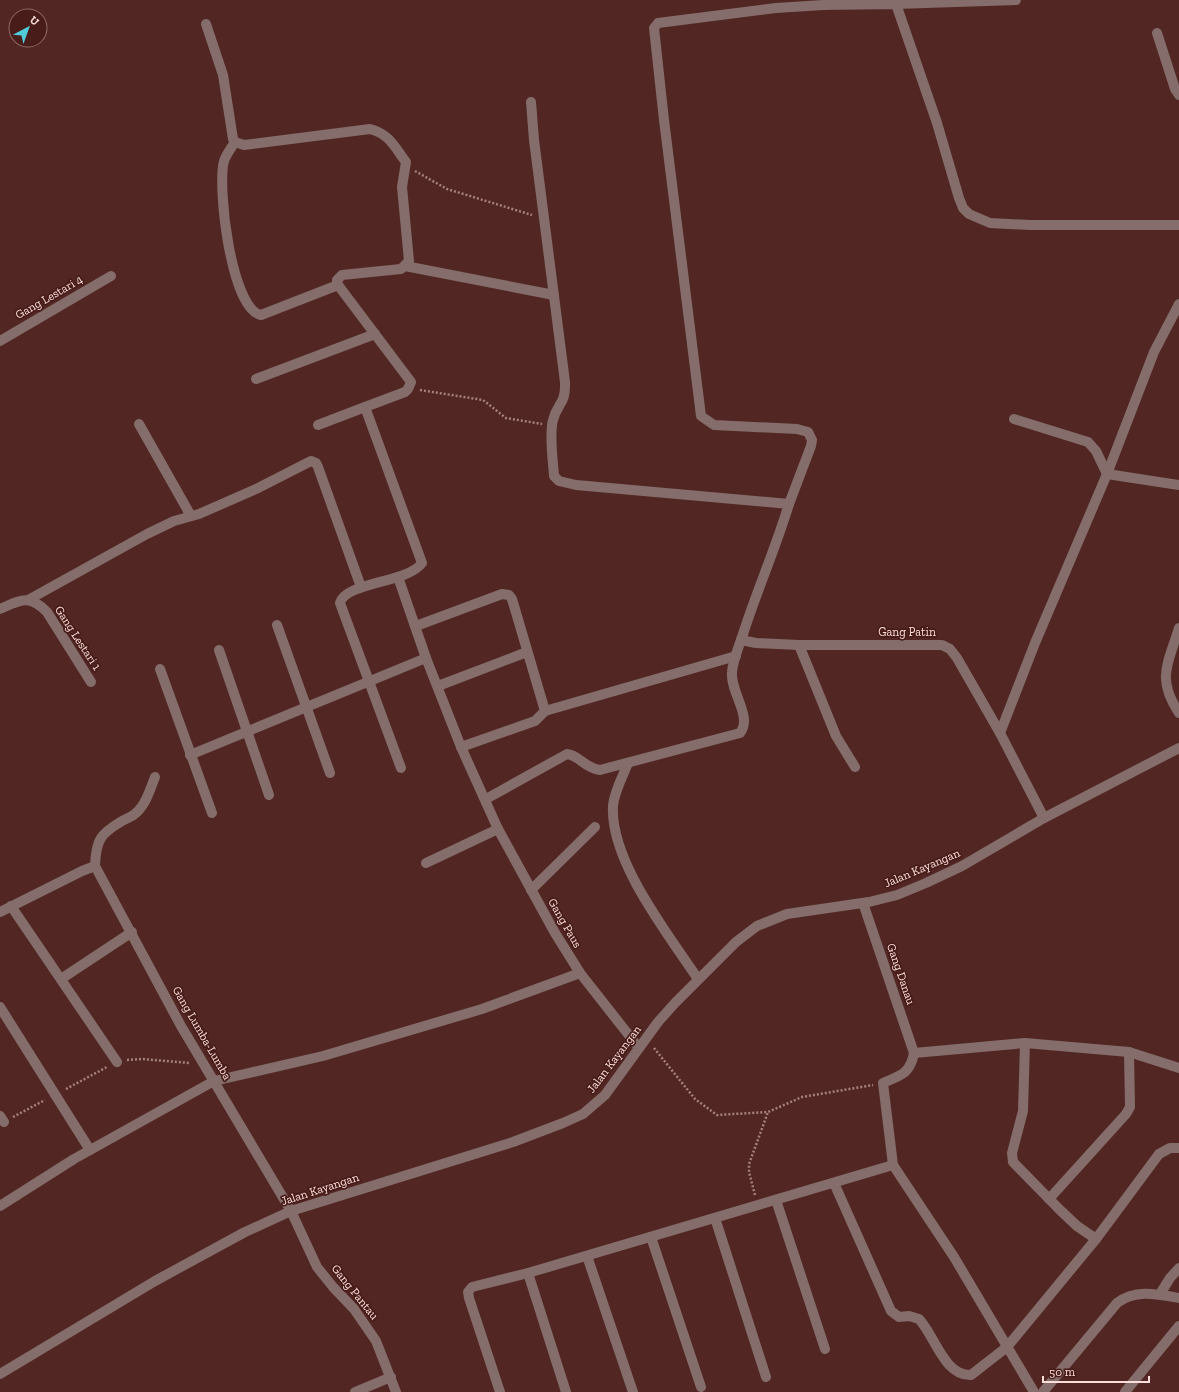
<svg xmlns="http://www.w3.org/2000/svg" width="1179" height="1392" font-family="'Zilla Slab',serif">
<rect width="100%" height="100%" fill="#522723"/>
<g fill="none" stroke-linecap="round" stroke-linejoin="round">
<g stroke="#a5817d" stroke-width="2.5" stroke-dasharray="2 2" stroke-linecap="butt">
<path d="M415,171L447,189L532,215"/>
<path d="M420,390L483,400L506,418L542,424"/>
<path d="M654,1048L695,1099L717,1115L768,1112L802,1097L873,1085"/>
<path d="M127,1060L142,1059L190,1063"/>
<path d="M66,1089L107,1067"/>
<path d="M13,1117L45,1100"/>
<path d="M755,1195L749,1172V1164L768,1112"/>
</g>
<g stroke="#846d6a" stroke-width="10">
<path d="M896,4L1016,0"/>
<path d="M206,24L223,75L233,139L235,142L244,145L370,129C390,134 395,148 406,162L402,187L409,261L401,269L342,275L337,280L338,285L411,382L408,389L405,392L365,407L422,563C408,583 345,582 340,603L401,768"/>
<path d="M1157,33L1175,89L1179,95"/>
<path d="M235,142C231,148 226,155 224,161C217,187 231,309 261,315L338,285"/>
<path d="M405,266L554,295"/>
<path d="M0,341L111,276"/>
<path d="M256,379L375,334"/>
<path d="M1014,419L1088,442L1096,451L1107,474L1179,485"/>
<path d="M139,424L191,516"/>
<path d="M318,425L365,407"/>
<path d="M789,504L811,446L812,440L808,432L797,429L714,425L701,416L664,120L654,28L658,23L776,8L823,5L896,4L937,123L959,198L963,208L969,214L990,223L1030,225H1179"/>
<path d="M398,577L426,658L461,747L498,829L555,933L580,973L639,1048"/>
<path d="M28,600L147,534L174,521L199,514L256,489L311,461L316,463L318,467L361,587"/>
<path d="M0,609C21,600 29,594 47,612L91,682"/>
<path d="M277,625L330,773"/>
<path d="M416,626L502,594L509,595L512,599L545,711L535,721L461,747"/>
<path d="M1179,628C1168,664 1156,678 1179,713"/>
<path d="M741,640L756,643L799,645H942L950,649L957,658L1000,733L1044,818"/>
<path d="M799,645L836,736L855,767"/>
<path d="M219,650L269,795"/>
<path d="M160,669L212,813"/>
<path d="M438,686L527,652"/>
<path d="M545,711L736,656"/>
<path d="M1000,733L1035,643L1107,474L1154,352L1179,304"/>
<path d="M190,755L426,658"/>
<path d="M628,763C623,776 614,792 613,806C610,861 668,934 698,979"/>
<path d="M486,799L567,754C579,755 584,768 600,770L740,733C753,717 730,692 732,672C733,659 740,644 744,631C758,588 776,547 789,504L576,485L559,481L554,476C553,460 549,435 553,420C557,403 566,405 565,382L534,140L531,102"/>
<path d="M426,863L498,829"/>
<path d="M95,866L181,1026L291,1211L317,1267L333,1287L354,1309L376,1341L396,1392"/>
<path d="M95,866C96,840 100,834 122,821C127,818 132,817 136,813C146,804 150,790 155,777"/>
<path d="M531,890L595,827"/>
<path d="M863,903L914,1053"/>
<path d="M11,906L117,1062"/>
<path d="M0,912L82,871L95,866"/>
<path d="M61,979L132,932"/>
<path d="M0,1007L90,1150"/>
<path d="M1025,1043L1023,1111L1012,1153L1013,1162L1060,1210L1077,1226L1096,1239"/>
<path d="M914,1053C910,1074 901,1075 883,1083L893,1165L954,1257L1034,1392"/>
<path d="M914,1053L1025,1043L1129,1052L1179,1068"/>
<path d="M0,1116L4,1122"/>
<path d="M834,1183L891,1311L899,1317L909,1316L919,1319C935,1336 944,1376 971,1375L1007,1347L1096,1239L1159,1154L1170,1148H1179"/>
<path d="M1049,1199L1126,1114L1130,1107L1129,1052"/>
<path d="M776,1200L825,1349"/>
<path d="M0,1206L74,1159L214,1081L323,1056L482,1009L580,973"/>
<path d="M715,1218L766,1377"/>
<path d="M651,1237L701,1387"/>
<path d="M587,1256L633,1392"/>
<path d="M528,1273L566,1392"/>
<path d="M1160,1294L1170,1278L1179,1268"/>
<path d="M0,1374L155,1281L245,1232L291,1211L513,1142L563,1123L583,1114L605,1095L658,1022L675,1003L736,942L757,926L787,914L869,902L897,895L926,883L962,866L1044,818L1179,748"/>
<path d="M355,1392L391,1377"/>
<path d="M500,1392L469,1298L468,1292L472,1287L528,1273L893,1165"/>
<path d="M1043,1392L1117,1303C1135,1289 1157,1294 1179,1298"/>
<path d="M1125,1392L1179,1326"/>
</g>
</g>
<g text-anchor="middle" dominant-baseline="central" stroke-width="3.5" stroke-linejoin="round" paint-order="stroke">
<g font-size="12" fill="#fbdeda" stroke="#471c19">
<text transform="translate(49 297) rotate(-30)">Gang Lestari 4</text>
<text x="907" y="632">Gang Patin</text>
<text transform="translate(78 638) rotate(57)">Gang Lestari 1</text>
<text transform="translate(922 868) rotate(-23)">Jalan Kayangan</text>
<text transform="translate(565 923) rotate(60)">Gang Paus</text>
<text transform="translate(901 974) rotate(71)">Gang Danau</text>
<text transform="translate(202 1033) rotate(60)">Gang Lumba-Lumba</text>
<text transform="translate(614 1059) rotate(-53)">Jalan Kayangan</text>
<text transform="translate(320 1189) rotate(-18)">Jalan Kayangan</text>
<text transform="translate(355 1292) rotate(51)">Gang Pantau</text>
</g>
</g>
<g transform="translate(28 28) rotate(41)"><circle r="19" fill="#471c19" stroke="#8f6a66"/>
<path d="M0-3L7 15L0 10L-7 15Z" fill="#52cbd9"/>
<text y="-6" font-size="11" font-weight="bold" text-anchor="middle" fill="#fbdeda">U</text>
</g>
<path d="M1043 1376v6h106v-6" fill="none" stroke="#fbdeda" stroke-width="2"/>
<text x="1049" y="1376" font-size="12" fill="#fbdeda" stroke="#471c19" stroke-width="3" paint-order="stroke">50 m</text>
</svg>
